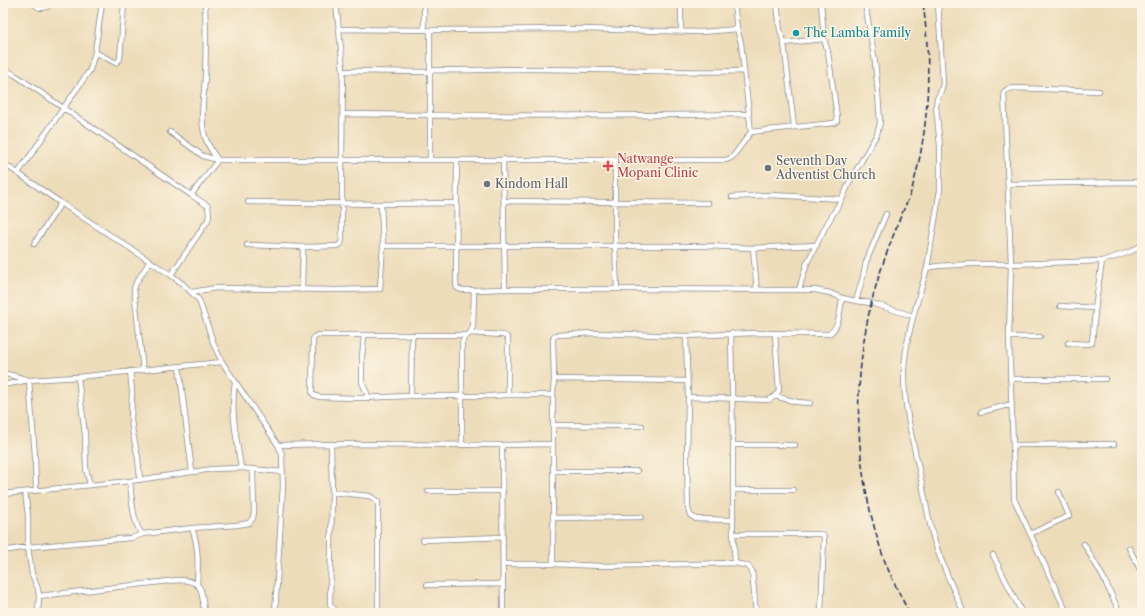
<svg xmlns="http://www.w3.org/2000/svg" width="1145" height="616" viewBox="0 0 1145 616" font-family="'Libre Caslon Text',serif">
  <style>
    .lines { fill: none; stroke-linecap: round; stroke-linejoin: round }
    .minor-casing { stroke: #84868c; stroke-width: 6 }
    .minor { stroke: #fff; stroke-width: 4.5 }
    .rail { stroke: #1b2f5e; stroke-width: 1.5; stroke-dasharray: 6 3; stroke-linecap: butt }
    .culture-dot { fill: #0f9aa8; stroke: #fcf5e5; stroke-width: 1.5 }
    .health-dot { fill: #e0444e; stroke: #fcf5e5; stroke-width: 1.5 }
    .worship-dot { fill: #6b7280; stroke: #fcf5e5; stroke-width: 1.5 }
    .labels { text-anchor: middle; stroke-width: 3; stroke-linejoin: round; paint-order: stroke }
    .culture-label { font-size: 12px; fill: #0d838f; stroke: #fcf5e5; text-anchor: start }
    .health-label { font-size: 12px; fill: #be3a42; stroke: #fcf5e5; text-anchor: start }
    .worship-label { font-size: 12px; fill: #5b616d; stroke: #fcf5e5; text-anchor: start }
  </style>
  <rect width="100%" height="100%" fill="#fcf5e5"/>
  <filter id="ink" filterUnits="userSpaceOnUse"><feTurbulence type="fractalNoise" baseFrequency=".025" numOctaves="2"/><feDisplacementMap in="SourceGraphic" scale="8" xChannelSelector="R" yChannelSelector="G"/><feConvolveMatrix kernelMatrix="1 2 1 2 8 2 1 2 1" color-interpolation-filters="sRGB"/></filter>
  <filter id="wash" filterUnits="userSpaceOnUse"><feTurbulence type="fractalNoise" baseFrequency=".012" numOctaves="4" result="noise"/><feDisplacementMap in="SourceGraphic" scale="16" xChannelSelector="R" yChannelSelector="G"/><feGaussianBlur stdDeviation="0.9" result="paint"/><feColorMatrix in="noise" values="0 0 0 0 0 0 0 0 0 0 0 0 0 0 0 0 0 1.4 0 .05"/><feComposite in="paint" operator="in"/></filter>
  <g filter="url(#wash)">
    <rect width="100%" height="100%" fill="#eddcb9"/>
  </g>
  <g filter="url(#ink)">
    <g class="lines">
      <g class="minor-casing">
        <path id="minor" d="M32,3L40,8L47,7L51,3
          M205,3C206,28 206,53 205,77C204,96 200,115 204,133C206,143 212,152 218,160
          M336,3L341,49L343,71L342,160H457L456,284L457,288L462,290H474L505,289H617L815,290L830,293L842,298L856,301L871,303L913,316
          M424,3V30
          M681,3V31
          M734,3L737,29L741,43L751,132
          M777,3L780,30L784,43L794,127
          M339,29L430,30L580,29L702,32L737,29
          M430,30V160
          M784,43L824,39
          M95,52L116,63L120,59L124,3
          M3,68L15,75L191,195L208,206L209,215L208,220L171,275
          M430,70C462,71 495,69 527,69C600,69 672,73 744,71
          M343,71L430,72
          M343,114C478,116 614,116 749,114
          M170,132L203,156L218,160H342V239L341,244L337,246L303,247L247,245
          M503,159L505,289
          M615,159V246L617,289
          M457,160H726L731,158L734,155L751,132L834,123L837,121V117L828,52L824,39L821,3
          M3,163L61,203L171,275L183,284L199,300L214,345L222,362L278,445L282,454L283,486L275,613
          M18,173L90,70L95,52L102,3
          M1008,184L1132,182L1142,183
          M191,195L218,160
          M732,197L771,195L842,199
          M504,201L708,203
          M248,202L381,204L457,203
          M34,244L61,203
          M383,246H707L753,248L817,245
          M753,248L757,290
          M927,268L940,190V146L936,106L937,99L941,91L943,83L938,3
          M302,290L303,247
          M799,290L803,276L807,263L827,224L842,199L850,181L877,134L880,123L878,93L875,62L865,3
          M192,292L216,288L336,290L380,289L383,246L381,204
          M856,301L863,277L866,262L886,214
          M1060,306L1095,308
          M470,333L503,335L506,336L508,339V395
          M731,333L733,445V534L735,563
          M467,335H318L314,337L313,340L312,392L314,395L319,397L359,398L411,396H490L508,395H553
          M364,336L362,357V382L369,398
          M686,336L688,397L687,459L688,508L690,515L696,519L732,520
          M1009,337H1040
          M1068,343L1088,344L1092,343L1096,302L1102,261
          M179,366L192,472
          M143,370L134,289L136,283L150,261
          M130,371L132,391L131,420L133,434L138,458L140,480
          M3,373L29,380L35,456L36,491
          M78,377L85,435L86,469L90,485
          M554,379L687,381
          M1010,379H1105
          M235,382C230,411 237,440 241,468
          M3,385L29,380L78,377L162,368L222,362
          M411,396L412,335
          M775,396L797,402L810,403
          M688,397L769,400C774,397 777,395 779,390L775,334
          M981,412L1012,404
          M553,425L642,426
          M331,444L332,492L330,604L337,613
          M462,444V343L464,338L470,333L473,327L474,290
          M278,445L331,444L502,445L503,613
          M502,445L553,444
          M733,445H795
          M1013,445L1114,444
          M553,471H637
          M130,481C131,493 133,528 143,534L192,528L237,525L249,523L253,518L254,512L253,470
          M733,490H793
          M428,491H503
          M25,492L28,515V547L32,574L38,589L39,596L38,613
          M332,492L369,496L373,498L378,502V613
          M3,494L130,481L213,469L241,468L283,472
          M553,518L641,517
          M192,528C199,547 198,565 197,585
          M733,534H820L823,535L824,537L821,613
          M1030,534L1069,516L1059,492
          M423,540L503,537
          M1084,544L1103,577L1120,613
          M1129,548L1142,573
          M3,551L28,547L131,538L143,534
          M993,555L1022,613
          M503,564H553L601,566L735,563L748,566L752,571L756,613
          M553,564V395L554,379L553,340L554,336L557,335L594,333L686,336L754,333L829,334C840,327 840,310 842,298
          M427,585L503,584
          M39,596L178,580C204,580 202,591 204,613
          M964,613C953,589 942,565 934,540C927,515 924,490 918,465C911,434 903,401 904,369C906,334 918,301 927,268L937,266L972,264H1011L1102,261L1130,252L1142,245
          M1067,613L1014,499L1013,445L1009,337L1011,264L1004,92L1008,89L1014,88L1099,91"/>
      </g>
      <use href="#minor" class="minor"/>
      <path class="rail" d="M909,613C901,596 890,576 884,559C855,474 851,391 871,304C878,276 888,249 898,223C903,210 910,198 913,185C930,126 931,63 923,3"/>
    </g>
  </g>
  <circle class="culture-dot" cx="796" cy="33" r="4"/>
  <path class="health-dot" d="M606 160h4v4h4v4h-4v4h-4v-4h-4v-4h4z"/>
  <g class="worship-dot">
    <circle cx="768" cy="168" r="4"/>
    <circle cx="487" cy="184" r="4"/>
  </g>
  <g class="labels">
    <g class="culture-label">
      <text x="804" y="37">The Lamba Family</text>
    </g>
    <g class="health-label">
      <text x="617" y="163">Natwange<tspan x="617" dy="14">Mopani Clinic</tspan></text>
    </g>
    <g class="worship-label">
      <text x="776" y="165">Seventh Day<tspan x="776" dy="14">Adventist Church</tspan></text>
      <text x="495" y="188">Kindom Hall</text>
    </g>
  </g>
  <rect width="1145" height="616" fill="none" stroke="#fcf5e5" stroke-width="16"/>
</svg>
